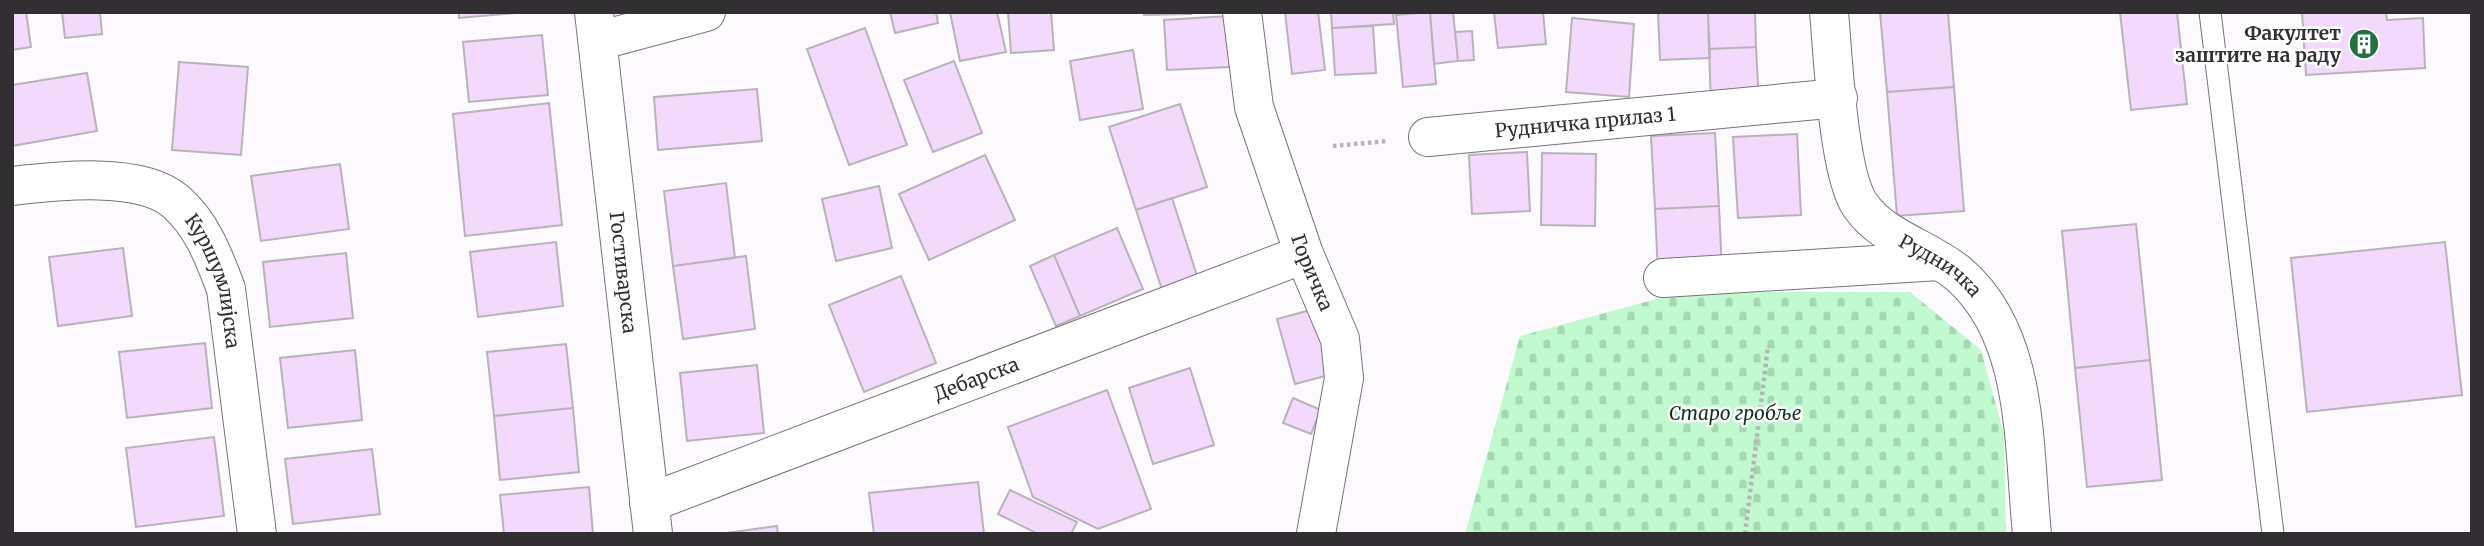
<svg xmlns="http://www.w3.org/2000/svg" width="2484" height="546" viewBox="0 0 2484 546" font-family="Merriweather,serif">
  <style>
    .cemetery { fill: url(#cemetery-stones) }
    .building { fill: #f3dafc; stroke: #b8b2bb; stroke-width: 2 }
    .lines { fill: none; stroke-linecap: round; stroke-linejoin: round }
    .service-casing { stroke: #78727a; stroke-width: 23 }
    .minor-casing { stroke: #78727a; stroke-width: 40 }
    .path { stroke: #b7b4b8; stroke-width: 4.5; stroke-dasharray: 3.5 3.5; stroke-linecap: butt }
    .service { stroke: #fff; stroke-width: 21 }
    .minor { stroke: #fff; stroke-width: 38 }
    .labels { text-anchor: middle; stroke-width: 5; stroke-linejoin: round; paint-order: stroke }
    .poi-label { font-size: 19px; font-weight: bold; fill: #312f32; stroke: #fff; text-anchor: end }
    .street-label { font-size: 19px; fill: #312f32; stroke: #fff }
    .park-label { font-size: 19px; font-style: italic; fill: #0e351c; stroke: #fff }
  </style>
  <defs>
    <pattern id="cemetery-stones" width="16" height="16" patternUnits="userSpaceOnUse" patternTransform="scale(1.75)"><rect width="16" height="16" fill="#c0face"/><path d="M2 7V4a2 2 0 0 1 4 0v3zM10 15v-3a2 2 0 0 1 4 0v3z" fill="#a5d7b1"/></pattern>
  </defs>
  <rect width="100%" height="100%" fill="#fdfafe"/>
  <path class="cemetery" d="M1682,292H1910L1981,350L2004,434L2006,534H1465L1520,336Z"/>
  <path class="building" d="M12,12H26L31,47L12,50Z
    M62,12H100L102,34L65,38Z
    M459,12H527L459,18Z
    M890,12H936L938,23L895,33Z
    M950,12H997L1006,52L960,61Z
    M1008,12H1051L1054,50L1011,53Z
    M1144,12H1191V14L1144,15Z
    M1285,12H1318L1325,70L1292,74Z
    M1331,12H1393L1394,24L1332,28Z
    M1430,12L1436,84L1403,87L1396,15Z
    M1430,12H1453L1458,61L1434,64Z
    M1494,12H1543L1546,44L1498,48Z
    M1658,12H1708L1710,58L1660,60Z
    M1708,12H1755L1756,47L1709,49Z
    M1880,12H1948L1954,87L1887,92Z
    M2120,12H2177L2187,104L2131,110Z
    M2302,12H2386L2387,20L2423,18L2425,68L2306,75Z
    M1227,16L1230,67L1167,70L1164,20Z
    M1572,18L1634,24L1629,97L1566,92Z
    M1373,26L1376,73L1335,75L1332,28Z
    M865,28L907,145L849,165L807,49Z
    M1472,31L1474,60L1458,61L1455,32Z
    M542,35L548,95L469,102L463,42Z
    M1756,47L1759,103L1711,105L1709,49Z
    M1133,50L1143,109L1080,120L1070,61Z
    M954,61L982,133L933,152L904,80Z
    M179,62L248,67L241,155L172,150Z
    M87,73L97,131L12,146V85Z
    M1954,87L1964,211L1897,216L1887,92Z
    M757,89L762,141L658,150L654,97Z
    M549,103L562,225L465,236L453,114Z
    M1180,104L1207,187L1136,210L1109,127Z
    M1715,133L1719,206L1655,209L1651,136Z
    M1797,134L1801,215L1738,218L1733,137Z
    M1527,152L1530,211L1472,214L1469,155Z
    M1542,153L1596,154L1595,226L1541,225Z
    M985,155L1015,220L929,260L899,194Z
    M340,164L349,229L261,241L251,176Z
    M726,183L735,258L673,266L664,191Z
    M879,186L892,248L836,261L822,199Z
    M1172,198L1201,288L1165,299L1136,210Z
    M1719,206L1722,271L1658,274L1655,209Z
    M2136,224L2150,360L2075,368L2062,231Z
    M1117,228L1143,289L1080,316L1054,255Z
    M556,242L563,306L478,317L470,252Z
    M2445,242L2462,395L2307,412L2291,258Z
    M123,248L132,316L58,326L49,257Z
    M346,253L353,318L270,327L263,262Z
    M1054,255L1080,316L1056,326L1030,266Z
    M746,256L755,329L683,339L673,266Z
    M901,276L936,363L864,392L829,305Z
    M1322,307L1340,372L1295,384L1277,319Z
    M205,343L212,408L127,418L119,352Z
    M566,344L573,408L494,416L487,352Z
    M355,350L362,420L288,428L280,358Z
    M2150,360L2162,480L2087,487L2075,368Z
    M757,365L764,433L687,441L680,373Z
    M1190,368L1214,445L1153,464L1129,388Z
    M1107,390L1151,509L1098,529L1033,497L1008,427Z
    M1293,398L1321,410L1311,434L1283,423Z
    M573,408L579,472L500,480L494,416Z
    M214,437L224,516L136,527L126,448Z
    M372,449L380,514L293,524L285,459Z
    M978,482L984,534H874L869,493Z
    M589,487L593,534H504L500,495Z
    M1010,490L1077,522L1071,534H1038L998,514Z
    M777,526L778,534H719Z"/>
  <g class="lines">
    <g class="service-casing">
      <path id="service" d="M2210,12L2273,534"/>
    </g>
    <g class="minor-casing">
      <g id="minor">
        <path id="s1" d="M594,12L653,534"/>
        <path id="s2" d="M1242,12L1254,107L1304,254L1340,339L1344,378L1316,534"/>
        <path id="s3" d="M1829,12C1833,55 1838,173 1860,205C1883,239 1930,249 1960,275C2030,337 2023,447 2032,534"/>
        <path d="M598,41L706,12"/>
        <path id="s4" d="M1428,137L1838,98"/>
        <path id="s5" d="M12,186C56,181 140,171 175,201C202,224 214,257 226,289L257,534"/>
        <path d="M1663,278L1939,261"/>
        <path id="s6" d="M649,503L1304,254"/>
      </g>
    </g>
    <path class="path" d="M1333,146L1388,141
      M1745,534L1768,346"/>
    <use href="#service" class="service"/>
    <use href="#minor" class="minor"/>
  </g>
  <defs>
    <g id="building-disc" transform="scale(1.575)"><circle r="9.5" fill="#237140" stroke="#fff"/><path d="M-4-6H4V6H1V3H-1V6H-4ZM-2.5-4.3h1.7v1.8h-1.7ZM.8-4.3h1.7v1.8H.8ZM-2.5-1h1.7V.8h-1.7ZM.8-1h1.7V.8H.8Z" fill="#fff"/></g>
  </defs>
  <g fill-rule="evenodd">
    <use href="#building-disc" x="2364" y="44"/>
  </g>
  <g class="labels">
    <g class="poi-label">
      <text x="2341" y="40">Факултет<tspan x="2341" dy="22">заштите на раду</tspan></text>
    </g>
    <g class="street-label">
      <text dy="7" stroke="none"><textPath href="#s4" startOffset="158">Рудничка прилаз 1</textPath></text>
      <text dy="7" stroke="none"><textPath href="#s3" startOffset="298">Рудничка</textPath></text>
      <text dy="7" stroke="none"><textPath href="#s2" startOffset="271">Горичка</textPath></text>
      <text dy="7" stroke="none"><textPath href="#s1" startOffset="262">Гостиварска</textPath></text>
      <text dy="7" stroke="none"><textPath href="#s5" startOffset="259">Куршумлијска</textPath></text>
      <text dy="7" stroke="none"><textPath href="#s6" startOffset="350">Дебарска</textPath></text>
    </g>
    <g class="park-label">
      <text x="1735" y="420">Старо гробље</text>
    </g>
  </g>
  <rect width="2484" height="546" fill="none" stroke="#312f32" stroke-width="28"/>
</svg>
